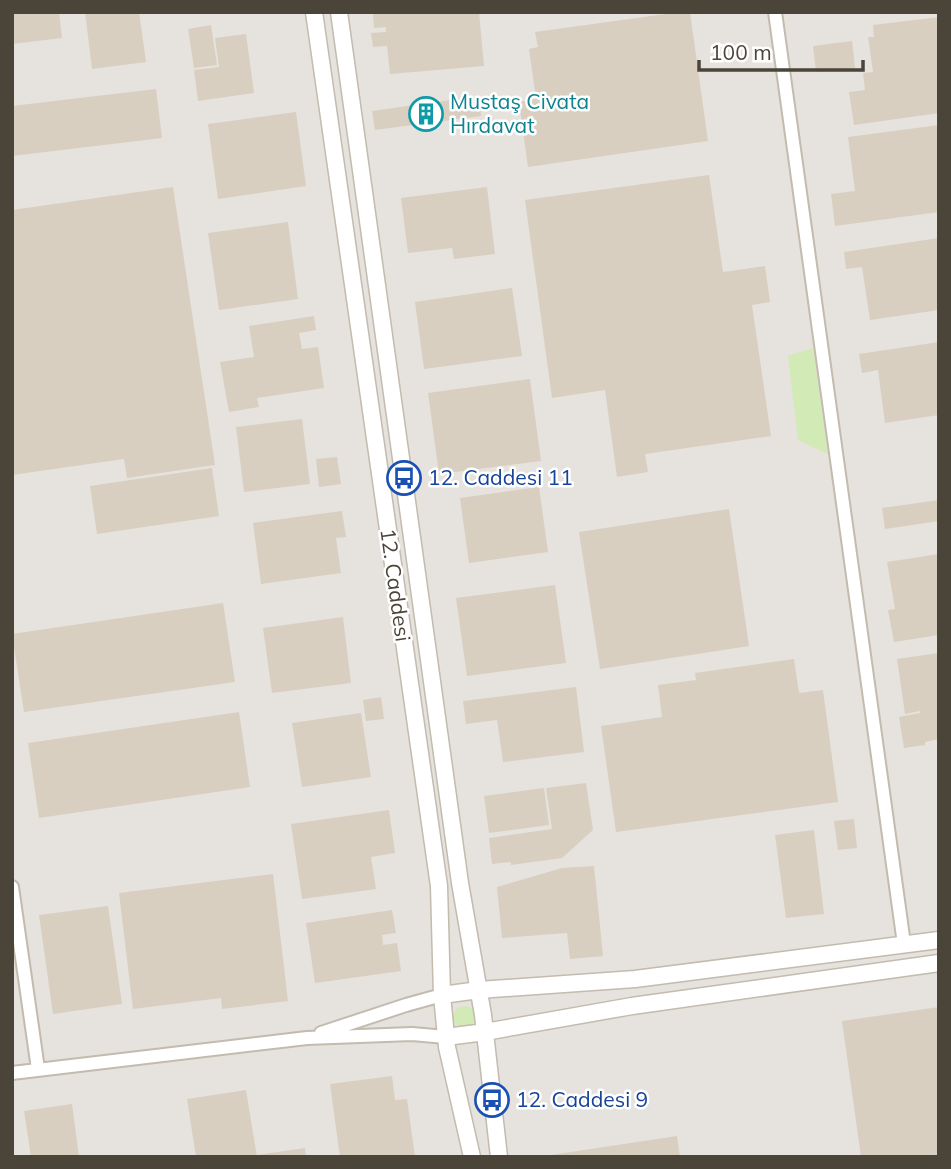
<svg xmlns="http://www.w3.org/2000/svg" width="951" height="1169" viewBox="0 0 951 1169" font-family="Mulish,sans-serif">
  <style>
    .industrial { fill: #e6e2dd }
    .green { fill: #d2eab5 }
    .building { fill: #d8cfc1 }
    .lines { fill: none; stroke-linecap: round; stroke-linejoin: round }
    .minor-casing { stroke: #c2bbae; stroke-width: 16 }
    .tertiary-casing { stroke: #c2bbae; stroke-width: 19 }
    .minor { stroke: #fff; stroke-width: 12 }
    .tertiary { stroke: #fff; stroke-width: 16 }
    .labels { text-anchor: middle; stroke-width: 5; stroke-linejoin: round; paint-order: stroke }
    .culture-label { font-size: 21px; fill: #0d838f; stroke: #fff; text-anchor: start }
    .transit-label { font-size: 21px; fill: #164399; stroke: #fff; text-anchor: start }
    .street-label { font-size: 21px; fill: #4b4439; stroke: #fff }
  </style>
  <rect width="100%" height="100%" fill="#f6f3ec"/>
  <path class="industrial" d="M12,12H939V1157H12Z"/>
  <path class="green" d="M813,348L828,454L798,440L788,356Z
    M453 1017a11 11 0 1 1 22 0a11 11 0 1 1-22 0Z"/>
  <path class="building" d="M12,12H59L62,38L12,44Z
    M85,12H139L146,62L92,69Z
    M396,12H479L484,66L390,74L387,46L373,47L371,33L386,32V27L374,28L373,14Z
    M680,12H690L708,141L528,167L519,102L536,99L529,49L538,47L535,32Z
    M939,17V113L854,125L849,92L865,90L863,73L873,72L868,37H874L873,25Z
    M211,25L217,65L194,68L188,29Z
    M246,34L254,93L198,101L194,70L219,67L215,38Z
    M852,41L855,68L816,72L813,46Z
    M156,89L162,138L12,156V106Z
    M479,96L481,116L375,130L372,111Z
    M296,112L306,186L218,199L208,124Z
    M939,125V212L835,226L831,194L855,191L848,137Z
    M709,175L723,272L765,266L770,302L752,305L771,436L645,454L648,472L617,477L605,390L552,398L525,200Z
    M173,187L215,465L127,478L124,459L12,475V210Z
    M487,187L495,254L454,259L452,248L408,253L401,198Z
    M288,222L298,299L219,310L208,233Z
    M939,238V310L870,320L862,267L846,269L844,252Z
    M512,288L522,356L424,369L415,302Z
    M314,316L316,330L299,333L302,349L318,347L324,388L257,398L259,407L229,412L220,362L254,357L249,326Z
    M939,342V415L885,423L878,370L862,373L859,354Z
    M530,379L541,461L439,474L428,393Z
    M302,419L310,484L244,492L236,427Z
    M337,457L341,484L319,487L316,459Z
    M212,468L219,516L97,534L90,486Z
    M539,487L548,552L469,563L460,498Z
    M939,500V521L885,529L882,508Z
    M729,509L749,646L600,669L579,532Z
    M342,511L346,537L336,538L341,573L261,584L253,523Z
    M939,554V635L894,642L888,610L895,609L887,562Z
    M555,585L566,663L467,676L456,598Z
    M223,603L235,682L24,712L12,634Z
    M343,617L351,683L272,693L263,628Z
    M939,653V739L925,742V745L904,748L899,717L920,713V711L905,714L897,659Z
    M794,659L799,693L823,690L838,802L616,832L601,726L662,717L658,685L696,680L695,673Z
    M576,687L584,752L503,762L497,720L466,724L463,701Z
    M381,697L384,719L366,721L363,700Z
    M239,712L250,787L39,818L28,743Z
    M361,713L371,777L302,787L292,723Z
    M586,783L593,830L562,858L511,865V862L492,864L489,838L552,829L546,788Z
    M544,788L549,825L489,833L484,796Z
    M389,810L395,853L371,857L376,889L302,899L291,824Z
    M854,819L857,848L838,850L834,821Z
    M814,830L824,914L786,918L775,835Z
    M594,866L603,956L570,959L567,933L502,938L497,887L562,868Z
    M273,874L288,1001L222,1009L221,998L133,1009L119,893Z
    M108,906L122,1004L53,1014L39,915Z
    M392,910L396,933L382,935L383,945L397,943L401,971L315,983L306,923Z
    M939,1007V1157H861L842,1021Z
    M392,1076L395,1100L407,1099L415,1157H340L330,1084Z
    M246,1090L257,1157H196L187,1099Z
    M72,1104L79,1157H31L24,1111Z
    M677,1136L680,1157H551V1155Z
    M305,1148L306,1157H257V1155Z"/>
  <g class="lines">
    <g class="minor-casing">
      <path id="minor" d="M775,12L904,944
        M12,887L38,1069
        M321,1033L406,1005L442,995
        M12,1073L307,1038L412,1034L446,1037"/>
    </g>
    <g class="tertiary-casing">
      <path id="tertiary" d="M314,12L439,886L442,995L447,1047L472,1157
        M339,12L460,883L483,1015L499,1157
        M442,995L479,990L635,979L939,940
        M446,1037L485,1032L632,1006L939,963"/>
    </g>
    <use href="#minor" class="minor"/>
    <use href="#tertiary" class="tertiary"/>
  </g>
  <defs>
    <g id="building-ring" transform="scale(1.75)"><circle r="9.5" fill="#fff" stroke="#0f9aa8" stroke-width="1.5"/><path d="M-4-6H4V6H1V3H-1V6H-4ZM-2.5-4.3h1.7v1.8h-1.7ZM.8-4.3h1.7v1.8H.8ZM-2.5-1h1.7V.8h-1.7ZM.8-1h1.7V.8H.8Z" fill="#0f9aa8"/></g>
    <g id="bus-ring" transform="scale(1.75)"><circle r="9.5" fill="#fff" stroke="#1a4fb4" stroke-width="1.5"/><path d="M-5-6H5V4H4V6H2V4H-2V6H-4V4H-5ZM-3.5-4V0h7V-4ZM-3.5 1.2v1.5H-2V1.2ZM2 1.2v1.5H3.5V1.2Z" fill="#1a4fb4"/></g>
  </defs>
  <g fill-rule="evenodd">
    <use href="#building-ring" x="426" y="114"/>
    <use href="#bus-ring" x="404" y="478"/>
    <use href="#bus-ring" x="492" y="1100"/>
  </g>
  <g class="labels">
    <g class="culture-label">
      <text x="450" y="109">Mustaş Civata<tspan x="450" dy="24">Hırdavat</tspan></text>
    </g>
    <g class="transit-label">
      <text x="428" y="485">12. Caddesi 11</text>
      <text x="516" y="1107">12. Caddesi 9</text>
    </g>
    <g class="street-label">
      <text transform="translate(395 585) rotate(82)" y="7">12. Caddesi</text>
    </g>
  </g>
  <rect width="951" height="1169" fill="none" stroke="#4b4439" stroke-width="28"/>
  <path d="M699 60v10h164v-10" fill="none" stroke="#4b4439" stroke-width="3.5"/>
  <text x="710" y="60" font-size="21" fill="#4b4439" stroke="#ffffff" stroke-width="5" paint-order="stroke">100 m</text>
</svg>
